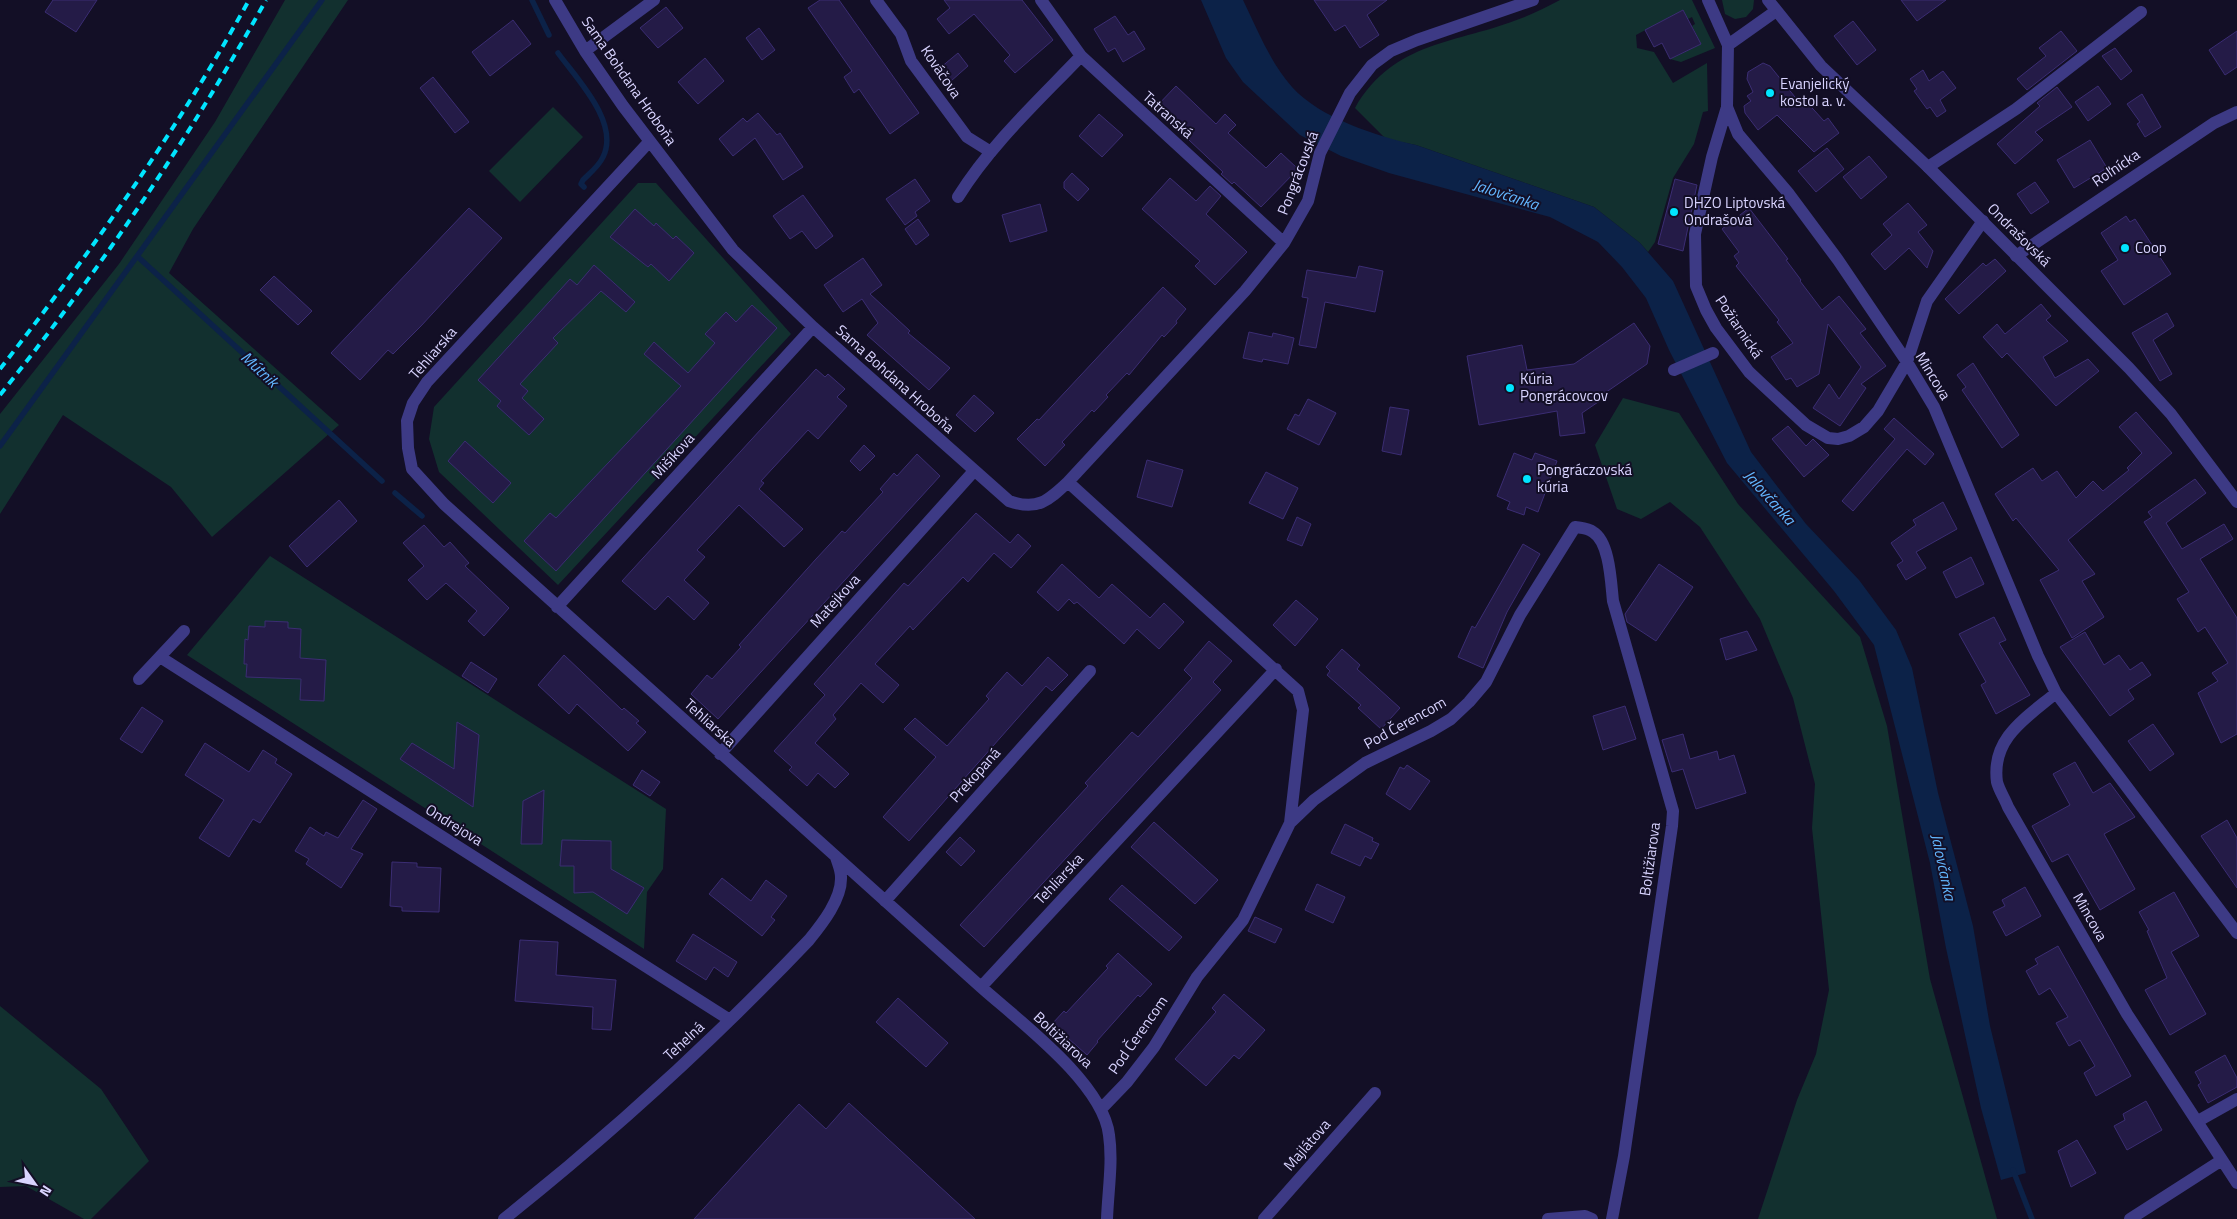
<svg xmlns="http://www.w3.org/2000/svg" width="2237" height="1219" viewBox="0 0 2237 1219" font-family="'Titillium Web',sans-serif">
  <style>
    .green { fill: #12302f }
    .water { fill: #0c2248 }
    .lines { fill: none; stroke-linecap: round; stroke-linejoin: round }
    .stream { stroke: #0c2248; stroke-width: 5.5 }
    .building { fill: #241b47; stroke: #3b2d73 }
    .pedestrian { stroke: #3d3a85; stroke-width: 12 }
    .minor { stroke: #3d3a85; stroke-width: 12 }
    .tertiary { stroke: #3d3a85; stroke-width: 12 }
    .rail { stroke: #00e5ff; stroke-width: 4; stroke-dasharray: 8 6; stroke-linecap: butt }
    .poi-dot { fill: #00e5ff; stroke: #130f26; stroke-width: 2 }
    .labels { text-anchor: middle; stroke-width: 4; stroke-linejoin: round; paint-order: stroke }
    .street-label { font-size: 15px; fill: #d9d4ff; stroke: #130f26 }
    .poi-label { font-size: 15px; fill: #d9d4ff; stroke: #130f26; text-anchor: start }
    .water-label { font-size: 16px; font-style: italic; fill: #62b6ff; stroke: #130f26 }
  </style>
  <rect width="100%" height="100%" fill="#130f26"/>
  <path class="green" d="M285,0H348L193,229L169,273L339,425L212,537L171,487L63,415L0,514V414L119,264L215,122Z
    M1560,0H1692L1715,48L1681,62L1670,59L1701,44L1692,26L1695,24L1692,17L1688,19L1683,10L1636,35L1637,48L1654,52L1673,83L1707,63L1708,111L1703,112L1694,144L1673,178L1655,242L1648,252L1640,243L1594,207L1416,145L1386,139L1355,108C1394,40 1457,44 1522,18C1535,13 1548,6 1560,0Z
    M1722,0H1754L1753,9L1746,17L1735,19L1725,14Z
    M553,107L583,137L520,202L489,171Z
    M638,183H656L791,334L558,585L439,472L429,439L434,407Z
    M1623,398L1679,413L1738,504L1860,637L1887,726L1930,979L1997,1219H1758L1797,1100L1816,1054L1829,990L1812,828L1815,784L1793,698L1760,619L1700,527L1670,502L1641,519L1617,509L1595,445Z
    M270,556L666,809L663,869L647,892L644,949L187,655Z
    M0,1006L101,1089L149,1161L91,1219H84L26,1186L0,1187Z"/>
  <path class="water" d="M1201,0H1243C1257,29 1270,62 1292,87C1320,118 1376,136 1416,145L1594,207L1640,243L1673,281L1751,452L1806,524L1859,580L1896,630L1912,668L1938,793L1973,926L1990,1026L2026,1173L2001,1180L1981,1108L1946,948L1930,863L1874,645L1834,591L1727,463L1669,350L1646,298L1622,267L1598,242L1550,217L1389,173L1341,156L1300,135L1243,82L1226,58Z"/>
  <g class="lines">
    <path class="stream" d="M532,0L549,35
      M558,53C577,79 620,123 603,157C599,166 590,173 583,180L581,184L584,187
      M137,256L382,481
      M0,446L322,0
      M395,493L422,516
      M2013,1170L2032,1219"/>
  </g>
  <path class="building" d="M53,0H97L76,32L45,12Z
    M820,0H839L919,113L890,134L859,89L854,93L844,77L852,71L808,8Z
    M944,0H1022L1053,40L1015,73L1004,61L1010,55L974,14L949,34L937,19L950,8Z
    M1314,0H1387L1367,15L1379,35L1360,48L1345,25L1335,31Z
    M1901,0H1946L1917,21Z
    M666,7L683,28L658,48L640,28Z
    M1683,10L1701,44L1670,59L1662,43L1654,47L1645,30Z
    M1115,16L1128,35L1134,31L1145,49L1123,62L1115,48L1108,52L1094,29Z
    M513,20L531,44L490,76L472,52Z
    M1853,21L1876,50L1857,65L1834,36Z
    M759,28L775,50L762,60L746,38Z
    M2061,31L2077,51L2027,90L2017,79L2046,56L2039,48Z
    M2237,31V67L2225,75L2209,50Z
    M2115,48L2132,71L2121,80L2102,56Z
    M958,53L968,66L951,81L940,68Z
    M705,58L724,81L698,104L678,82Z
    M1763,63L1770,66L1799,102L1803,98L1824,121L1828,118L1839,133L1814,152L1777,115L1758,130L1745,113L1744,106L1751,101L1747,96L1753,92L1747,79L1748,72Z
    M1923,70L1929,81L1943,71L1956,88L1940,100L1946,111L1937,117L1930,107L1927,109L1914,91L1917,89L1910,79Z
    M433,77L469,122L455,133L420,88Z
    M1176,86L1216,124L1225,114L1236,125L1228,133L1266,168L1281,153L1298,169L1261,207L1234,182L1232,184L1221,174L1223,172L1155,108Z
    M2098,86L2111,104L2088,121L2075,102Z
    M2057,87L2072,107L2035,132L2043,140L2015,164L1997,144L2040,106L2037,103Z
    M2142,94L2161,127L2145,137L2137,124L2140,122L2127,104Z
    M758,113L777,135L780,133L803,167L783,180L755,138L733,156L719,139L743,118L747,122Z
    M1099,114L1123,135L1102,157L1079,136Z
    M2090,140L2107,168L2074,188L2057,160Z
    M1827,148L1844,169L1816,192L1798,171Z
    M1869,156L1887,177L1861,199L1843,177Z
    M1072,173L1089,189L1078,201L1064,188V182Z
    M1170,178L1196,201L1210,186L1221,196L1206,214L1247,252L1215,285L1195,266L1200,261L1142,209Z
    M915,179L930,201L915,212L917,216L905,225L886,199Z
    M1675,179L1697,185L1683,251L1658,244Z
    M2035,182L2049,202L2031,214L2017,194Z
    M803,195L833,236L816,249L802,231L790,239L773,216Z
    M1908,203L1927,225L1918,232L1933,251L1927,268L1909,248L1885,270L1871,254L1892,235L1883,224Z
    M1040,204L1047,231L1010,242L1002,215Z
    M469,208L502,238L421,326L393,354L388,350L360,380L331,353Z
    M1749,208L1788,259L1786,260L1801,280L1800,281L1822,310L1839,296L1866,329L1860,333L1886,366L1861,384L1866,388L1840,426L1813,408L1829,384L1839,399L1861,367L1828,324L1819,374L1797,387L1791,378L1786,380L1771,357L1793,343L1777,322L1779,320L1736,266L1739,263L1734,256L1739,252L1722,229Z
    M635,209L654,226L656,223L673,239L676,236L694,253L669,281L651,264L648,267L610,237Z
    M2126,216L2130,222L2135,219L2171,274L2124,305L2101,271L2118,260L2101,233Z
    M918,219L929,235L916,245L905,229Z
    M863,258L882,285L870,294L910,331L908,333L950,368L929,390L867,335L878,323L862,299L843,312L824,285Z
    M1995,259L2006,271L1959,314L1945,299L1983,263L1986,266Z
    M594,265L635,302L626,312L601,291L553,338L558,343L520,384L528,391L522,398L544,419L529,435L497,406L501,401L478,380L570,279L577,285Z
    M1359,266L1383,271L1375,312L1325,302L1316,348L1299,345L1308,298L1302,297L1307,270L1356,278Z
    M274,276L312,311L298,325L260,290Z
    M1163,287L1186,309L1176,321L1177,323L1164,337L1162,335L1129,375L1127,373L1106,395L1108,397L1094,412L1092,410L1062,442L1065,445L1045,466L1017,439L1037,419L1039,420Z
    M2041,304L2051,316L2046,320L2068,341L2043,357L2055,378L2088,359L2099,371L2056,406L2007,353L2002,358L1983,337L1997,324L2005,334Z
    M752,305L777,328L556,571L524,541L550,513L556,518L681,386L644,354L654,342L688,373L715,343L705,334L726,312L736,322Z
    M2167,313L2174,326L2153,340L2172,374L2160,381L2132,333Z
    M1634,323L1650,346L1647,364L1602,395L1604,398L1582,413L1585,433L1560,436L1557,411L1479,425L1467,356L1522,345L1527,370L1574,364Z
    M1249,332L1272,337L1273,333L1294,338L1288,364L1263,359L1262,362L1243,358Z
    M1973,363L2019,435L2002,448L1962,390L1966,387L1957,375Z
    M816,369L825,377L828,374L845,389L837,397L847,406L818,439L808,430L761,481L764,483L759,489L803,529L784,547L739,505L697,550L705,557L684,580L709,603L694,620L668,596L655,610L622,581Z
    M974,395L994,413L975,432L956,415Z
    M1308,399L1336,413L1319,445L1287,429L1295,414L1299,416Z
    M1390,407L1409,410L1401,455L1382,451Z
    M2136,412L2172,453L2068,540L2095,574L2082,581L2104,617L2072,638L2040,580L2059,570L2016,518L2013,521L1995,494L2033,468L2042,481L2057,471L2076,498L2093,481L2103,491L2129,470L2127,468L2142,453L2119,427Z
    M1894,418L1934,454L1925,465L1907,449L1853,511L1842,501L1895,439L1884,429Z
    M1788,426L1806,446L1813,439L1829,455L1804,477L1772,439Z
    M465,441L511,483L493,503L448,461Z
    M864,445L875,456L860,471L850,461Z
    M1514,453L1532,460L1535,453L1557,461L1538,512L1526,507L1524,515L1507,509L1510,502L1497,496Z
    M917,454L940,476L718,719L691,694L707,675L712,679L741,647L739,645L816,559L842,531L845,533L883,492L880,489L894,473L897,476Z
    M1147,460L1183,470L1172,507L1137,497Z
    M1266,472L1298,488L1283,519L1249,503Z
    M2195,479L2206,493L2166,523L2182,549L2224,524L2233,539L2200,559L2237,618V734L2221,743L2198,693L2218,681L2212,673L2228,663L2205,627L2198,632L2177,599L2189,592L2144,522L2152,517L2148,512Z
    M339,500L357,521L307,567L289,546Z
    M1943,502L1957,529L1916,552L1926,568L1906,580L1897,565L1903,561L1891,543L1916,525L1913,520Z
    M976,513L1010,543L1018,534L1031,546L1011,568L994,553L968,582L963,577L913,630L910,626L875,664L899,685L883,703L861,683L833,715L836,719L815,743L849,774L835,788L818,773L807,786L789,770L792,767L774,751L825,695L814,684L904,583L908,586Z
    M1297,517L1311,524L1302,546L1287,540Z
    M424,525L444,547L450,542L469,563L465,566L509,608L484,636L468,621L477,611L446,583L427,600L408,580L424,566L403,543Z
    M1523,544L1540,554L1507,612L1483,668L1458,657L1472,626L1475,628Z
    M1971,557L1984,584L1956,598L1943,572Z
    M1062,564L1099,598L1112,584L1150,618L1164,603L1184,622L1159,649L1137,629L1124,644L1077,602L1074,604L1069,599L1058,611L1037,592Z
    M1659,564L1693,587L1656,641L1627,622L1625,614Z
    M1296,600L1318,619L1295,646L1273,625Z
    M1994,617L2006,640L1999,643L2030,695L1996,714L1981,685L1986,682L1959,634Z
    M265,621L288,622V628L301,629L300,658L326,660L324,701L300,700L301,679L246,677L247,664H244L245,639L248,640L249,626L265,627Z
    M1747,631L1757,650L1726,660L1720,639Z
    M2085,632L2104,665L2119,655L2130,670L2142,662L2151,675L2128,690L2134,699L2110,716L2060,647Z
    M1209,641L1232,661L1213,682L1221,690L984,947L960,925L1088,786L1085,783L1132,732L1138,737L1192,678L1184,670Z
    M1342,649L1360,665L1357,669L1400,708L1381,729L1358,708L1361,705L1327,675L1330,671L1326,667Z
    M564,655L622,710L624,708L639,721L636,723L646,732L628,751L577,704L569,714L538,685Z
    M1048,657L1068,675L1052,691L1046,686L909,841L883,817L936,757L904,729L915,718L947,746L989,699L986,696L1007,672L1022,686Z
    M471,662L497,679L488,693L462,676Z
    M1625,706L1636,739L1603,750L1593,716Z
    M142,707L163,721L142,753L120,739Z
    M457,722L479,735L473,807L400,759L412,743L454,769Z
    M2153,724L2174,754L2150,771L2128,741Z
    M1683,734L1690,759L1717,751L1719,760L1734,755L1746,793L1696,809L1683,769L1672,772L1662,740Z
    M205,743L249,772L263,750L277,759L275,763L292,774L260,823L253,819L229,857L199,838L224,800L185,775Z
    M2075,762L2093,793L2110,783L2135,817L2104,834L2135,889L2100,910L2068,854L2052,862L2032,826L2070,805L2053,774Z
    M1407,765L1430,781L1410,810L1386,794L1400,767L1404,769Z
    M642,770L660,782L650,796L633,785Z
    M544,790L542,844H521L523,801Z
    M363,800L377,809L351,849L363,854L341,888L306,864L309,859L295,851L310,827L324,836L326,832L338,838Z
    M2227,820L2237,838V888L2201,836Z
    M1154,822L1218,880L1195,904L1131,847Z
    M1345,824L1373,838L1372,841L1379,844L1371,859L1365,856L1360,866L1331,853Z
    M960,837L975,851L961,866L946,852Z
    M562,840L611,841V869L644,888L627,914L593,892L574,893V866H560Z
    M392,862L417,863V867L441,868L439,912L402,911V907L390,906Z
    M722,878L751,901L766,880L787,896L771,917L775,920L762,936L709,894Z
    M1317,884L1345,897L1333,923L1305,910Z
    M1122,885L1182,937L1169,951L1109,899Z
    M2025,887L2041,916L2006,936L1993,912L2005,906L2002,900Z
    M2174,892L2199,936L2171,952L2206,1014L2170,1035L2145,990L2167,978L2147,931L2149,930L2139,912Z
    M1255,917L1282,929L1275,943L1248,931Z
    M693,934L737,962L728,977L714,967L706,980L676,961Z
    M520,940L558,942L556,975L616,980L611,1030L592,1029L593,1007L515,1001Z
    M2058,946L2131,1076L2096,1096L2084,1073L2095,1066L2080,1040L2069,1046L2056,1023L2068,1017L2050,988L2039,995L2026,971L2038,964L2035,959Z
    M1118,953L1152,984L1140,997L1138,995L1097,1041L1098,1042L1087,1055L1052,1024L1064,1011L1066,1013L1108,968L1106,966Z
    M1224,994L1265,1030L1239,1059L1234,1055L1206,1086L1175,1059L1216,1012L1212,1008Z
    M898,998L948,1043L926,1067L876,1022Z
    M2225,1055L2237,1078V1087L2208,1103L2198,1085L2201,1083L2195,1072Z
    M2146,1101L2162,1130L2127,1150L2114,1126L2125,1120L2123,1114Z
    M849,1103L975,1219H694L799,1104L826,1129Z
    M2077,1140L2096,1173L2071,1187L2058,1151Z"/>
  <g class="lines">
    <path class="pedestrian" d="M1674,370L1713,353
      M2198,1121L2237,1099"/>
    <path class="minor" d="M555,0L585,51L623,106L733,250L813,327L1009,501C1037,511 1048,501 1068,482L1298,691L1303,710L1290,823L1243,920L1197,977L1154,1047L1127,1082L1101,1109
      M876,0L901,34L911,61L967,137L991,152
      M1041,0L1081,56L1284,243
      M1708,0L1728,45L1727,107L1712,157L1695,234L1696,286L1706,310L1716,328L1749,372L1806,425L1828,438L1838,439L1849,436L1864,427L1878,411L1907,362L1927,301L1983,221
      M1728,45L1776,11
      M585,51L654,0
      M1727,107L1738,134L1789,194L1838,260L1907,362L1934,407L2038,656L2056,693L2237,933
      M649,142L427,382L413,403L407,421L408,448L412,469L444,504L981,987L1276,669
      M1928,167L2016,109L2141,12
      M958,197C991,144 1038,101 1081,56
      M2016,256L2214,123L2237,112
      M1068,482L1245,291L1284,243L1308,201L1320,153L1350,93L1372,65L1391,51L1417,40L1533,0
      M557,607L813,327
      M160,657L730,1020
      M139,679L184,631
      M2056,693C2026,718 1991,738 1997,782C1999,790 2005,799 2008,807L2127,1014L2237,1183
      M720,754L974,471
      M1290,823L1314,800L1365,763L1431,731L1451,719L1469,702L1486,682L1520,615L1575,527C1581,528 1588,528 1593,532C1610,542 1611,584 1613,601L1673,811L1672,826L1624,1156L1612,1219
      M885,901L1090,671
      M981,987C1019,1021 1103,1083 1109,1135C1113,1162 1108,1191 1107,1219
      M504,1219C612,1133 714,1040 809,940C822,924 842,899 841,877C841,870 838,864 836,857
      M1264,1219L1375,1093
      M1548,1219L1585,1216L1592,1219
      M2130,1219L2222,1160"/>
    <path class="tertiary" d="M1768,0L1821,66L1928,167L2129,368L2171,414L2237,502"/>
    <path class="rail" d="M0,369C91,252 177,131 249,0
      M0,395C99,271 189,139 266,0"/>
  </g>
  <g class="poi-dot">
    <circle cx="1770" cy="93" r="5"/>
    <circle cx="1674" cy="212" r="5"/>
    <circle cx="2125" cy="248" r="5"/>
    <circle cx="1510" cy="388" r="5"/>
    <circle cx="1527" cy="479" r="5"/>
  </g>
  <g class="labels">
    <g class="street-label">
      <text transform="translate(941 72) rotate(56)" y="5">Kováčova</text>
      <text transform="translate(629 81) rotate(55)" y="5">Sama Bohdana Hroboňa</text>
      <text transform="translate(1168 115) rotate(42)" y="5">Tatranská</text>
      <text transform="translate(2116 168) rotate(-34)" y="5">Roľnícka</text>
      <text transform="translate(1298 173) rotate(-69)" y="5">Pongrácovská</text>
      <text transform="translate(2019 235) rotate(45)" y="5">Ondrašovská</text>
      <text transform="translate(1739 327) rotate(56)" y="5">Požiarnická</text>
      <text transform="translate(433 353) rotate(-49)" y="5">Tehliarska</text>
      <text transform="translate(1933 376) rotate(59)" y="5">Mincova</text>
      <text transform="translate(895 379) rotate(42)" y="5">Sama Bohdana Hroboňa</text>
      <text transform="translate(673 456) rotate(-48)" y="5">Mišíkova</text>
      <text transform="translate(835 601) rotate(-48)" y="5">Matejkova</text>
      <text transform="translate(710 723) rotate(42)" y="5">Tehliarska</text>
      <text transform="translate(1405 723) rotate(-29)" y="5">Pod Čerencom</text>
      <text transform="translate(975 775) rotate(-48)" y="5">Prekopaná</text>
      <text transform="translate(454 825) rotate(32)" y="5">Ondrejova</text>
      <text transform="translate(1650 859) rotate(-82)" y="5">Boltižiarova</text>
      <text transform="translate(1059 879) rotate(-47)" y="5">Tehliarska</text>
      <text transform="translate(2090 917) rotate(60)" y="5">Mincova</text>
      <text transform="translate(1138 1035) rotate(-55)" y="5">Pod Čerencom</text>
      <text transform="translate(1063 1040) rotate(43)" y="5">Boltižiarova</text>
      <text transform="translate(684 1041) rotate(-43)" y="5">Tehelná</text>
      <text transform="translate(1307 1145) rotate(-49)" y="5">Majlátova</text>
    </g>
    <g class="poi-label">
      <text x="1780" y="89">Evanjelický<tspan x="1780" dy="17">kostol a. v.</tspan></text>
      <text x="1684" y="208">DHZO Liptovská<tspan x="1684" dy="17">Ondrašová</tspan></text>
      <text x="2135" y="253">Coop</text>
      <text x="1520" y="384">Kúria<tspan x="1520" dy="17">Pongrácovcov</tspan></text>
      <text x="1537" y="475">Pongráczovská<tspan x="1537" dy="17">kúria</tspan></text>
    </g>
    <g class="water-label">
      <text transform="translate(1506 194) rotate(18)" y="6">Jalovčanka</text>
      <text transform="translate(260 369) rotate(43)" y="6">Mútnik</text>
      <text transform="translate(1770 497) rotate(48)" y="6">Jalovčanka</text>
      <text transform="translate(1944 867) rotate(78)" y="6">Jalovčanka</text>
    </g>
  </g>
  <g transform="translate(35 1184) rotate(123)" stroke="#130f26" stroke-width="4" paint-order="stroke">
  <path d="M0-4L9 19L0 12L-9 19Z" fill="#d9d4ff"/>
  <text y="-8" font-size="14" font-weight="bold" text-anchor="middle" fill="#d9d4ff">N</text>
  </g>
</svg>
